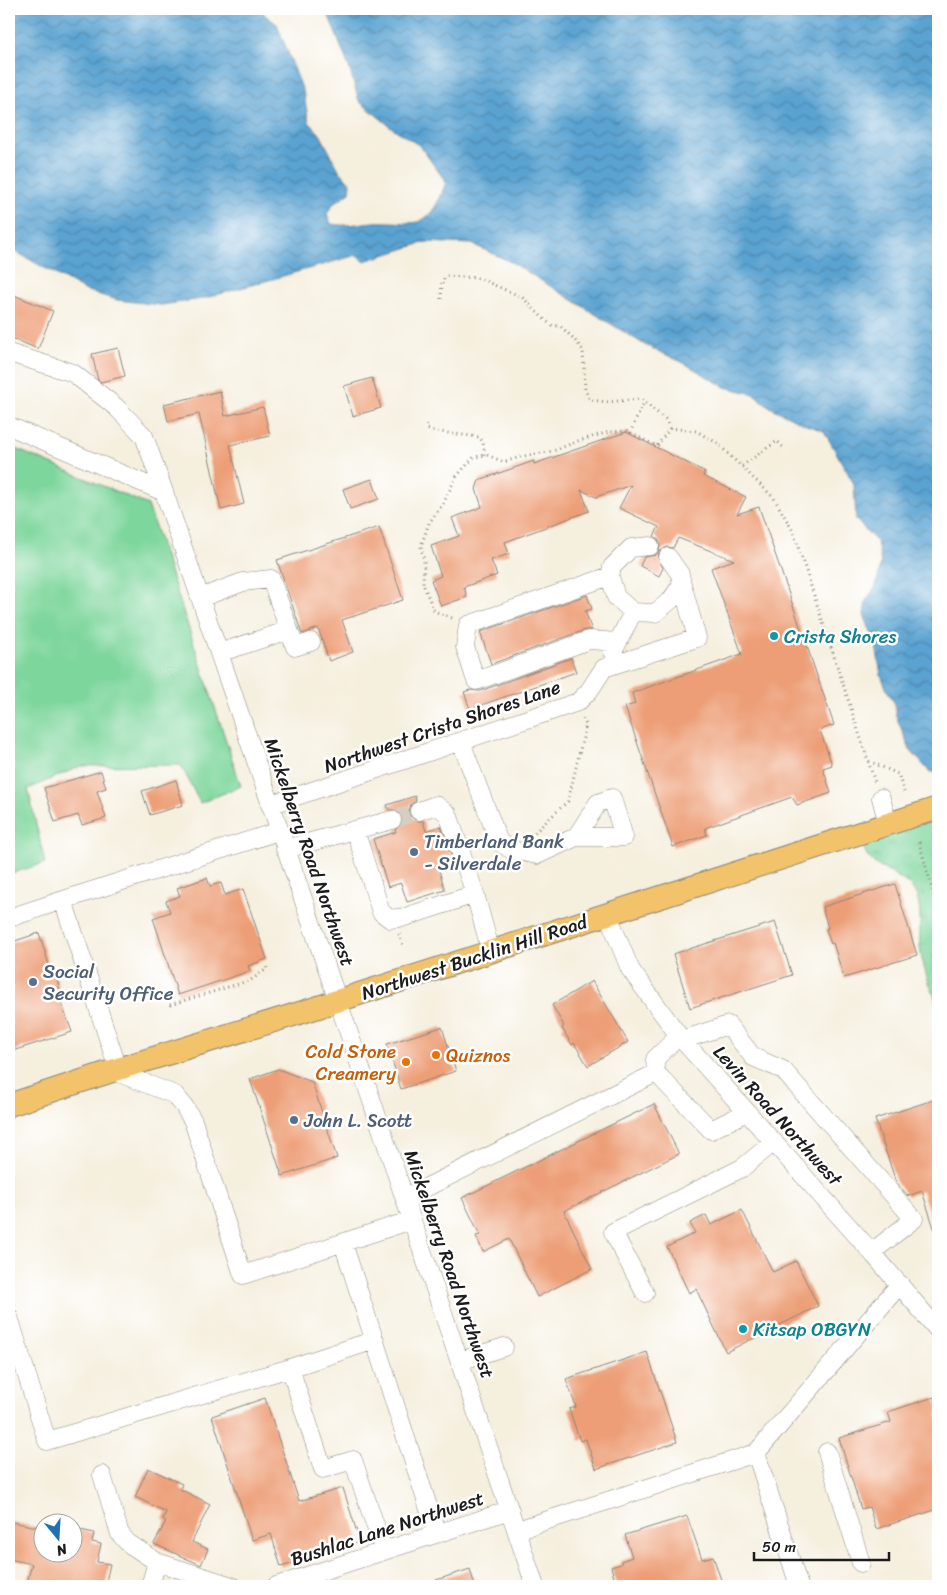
<svg xmlns="http://www.w3.org/2000/svg" width="947" height="1595" viewBox="0 0 947 1595" font-family="Sriracha,sans-serif">
  <style>
    .grass { fill: #7dd69b; stroke: #4c795c }
    .park { fill: url(#park-tufts); stroke: #4c795c }
    .water { fill: url(#water-waves); stroke: #3b6076 }
    .building { fill: #ed9e76 }
    .lines { fill: none; stroke-linecap: round; stroke-linejoin: round }
    .minor-tunnel { stroke: #d4cfc1; stroke-width: 18; stroke-dasharray: 18 9; stroke-linecap: butt }
    .minor-casing { stroke: #88867d; stroke-width: 19 }
    .major-casing { stroke: #88867d; stroke-width: 24 }
    .path { stroke: #88867d; stroke-width: 3; stroke-dasharray: 1 4; stroke-linecap: butt }
    .minor { stroke: #fff; stroke-width: 18 }
    .major { stroke: #f2c36a; stroke-width: 22 }
    .culture-dot { fill: #0f9aa8; stroke: #fff; stroke-width: 2 }
    .service-dot { fill: #5c6f8a; stroke: #fff; stroke-width: 2 }
    .food-dot { fill: #e8710a; stroke: #fff; stroke-width: 2 }
    .labels { text-anchor: middle; stroke-width: 5; stroke-linejoin: round; paint-order: stroke }
    .culture-label { font-size: 19px; fill: #0d838f; stroke: #fff; text-anchor: start }
    .street-label { font-size: 19px; fill: #1c1c1c; stroke: #fff }
    .service-label { font-size: 19px; fill: #4e5e75; stroke: #fff; text-anchor: start }
    .food-label { font-size: 19px; fill: #c56008; stroke: #fff; text-anchor: end }
  </style>
  <defs>
    <pattern id="park-tufts" width="24" height="20" patternUnits="userSpaceOnUse" patternTransform="scale(1.25)"><rect width="24" height="20" fill="#7dd69b"/><path d="M3 7l-1-3M5 7V3M7 7l1-3M15 17l-1-3M17 17v-4M19 17l1-3" fill="none" stroke="#6bb785"/></pattern>
    <pattern id="water-waves" width="16" height="10" patternUnits="userSpaceOnUse" patternTransform="scale(1.25)"><rect width="16" height="10" fill="#5aa3d1"/><path d="M0 5q4-4 8 0t8 0" fill="none" stroke="#4a84a9"/></pattern>
  </defs>
  <rect width="100%" height="100%" fill="#fff"/>
  <filter id="ink" filterUnits="userSpaceOnUse"><feTurbulence type="fractalNoise" baseFrequency=".02" numOctaves="2"/><feDisplacementMap in="SourceGraphic" scale="10" xChannelSelector="R" yChannelSelector="G"/><feConvolveMatrix kernelMatrix="1 2 1 2 8 2 1 2 1" color-interpolation-filters="sRGB"/></filter>
  <filter id="wash" filterUnits="userSpaceOnUse"><feTurbulence type="fractalNoise" baseFrequency=".0096" numOctaves="4" result="noise"/><feDisplacementMap in="SourceGraphic" scale="20" xChannelSelector="R" yChannelSelector="G"/><feGaussianBlur stdDeviation="1.12" result="paint"/><feColorMatrix in="noise" values="0 0 0 0 0 0 0 0 0 0 0 0 0 0 0 0 0 1.4 0 .05"/><feComposite in="paint" operator="in"/></filter>
  <g filter="url(#wash)">
    <rect width="100%" height="100%" fill="#f5efde"/>
    <path class="grass" d="M9,446L148,505L241,786L200,803L181,765L81,766L28,789L45,863L9,874Z"/>
    <path class="park" d="M938,808V1005C931,988 924,971 921,954C917,934 925,907 913,889C902,875 880,871 869,858C864,852 862,840 860,833Z"/>
    <path class="water" d="M9,9H261L266,16L277,24L303,91L309,122L320,134L339,170L351,184L350,192L333,204L327,214L331,224C347,227 359,223 374,222C384,221 411,224 417,222C433,218 441,196 446,182L420,146L391,127L359,101L349,67L326,9H938V772H930L910,750L896,716L895,704L887,690L881,675L876,645L864,615L866,601L876,586L881,563L877,542L856,520L854,484L824,431L806,425L770,407L754,394L725,387L684,363L645,345L513,263L472,244L426,242L364,261L357,255L202,299L161,305L117,300L84,290L9,248Z"/>
    <g id="blocks">
      <path class="building" d="M9,293L53,311L38,349L9,337Z
        M118,348L125,376L101,382L98,380L92,354Z
        M372,378L381,408L353,416L344,386Z
        M220,391L225,416L263,407L270,436L230,445L244,504L221,510L199,414L168,421L164,404Z
        M626,432L705,472L703,476L746,497L737,514L759,507L834,725L820,730L832,765L823,768L831,793L797,805L792,797L705,828L707,835L673,847L625,707L635,704L632,693L742,654L711,568L734,560L678,538L673,548L667,547L659,552L658,558L663,568L659,576L640,566L644,557L656,555L659,551L660,544L658,539L654,536L659,527L619,508L631,485L596,497L581,490L589,511L505,542L509,554L491,560L497,575L464,587L467,597L441,606L431,580L441,576L431,546L459,536L452,518L482,507L476,489L479,480L534,461V464Z
        M372,479L379,499L350,509L343,489Z
        M379,527L403,600L342,620L353,652L329,661L318,628L302,634L277,560Z
        M587,595L592,609L585,611L592,630H585L491,664L480,632Z
        M571,658L576,672L470,709L464,692L470,690L480,691Z
        M101,771L106,788L97,791L106,818L82,825L78,815L55,822L44,788Z
        M176,780L183,805L150,815L142,791Z
        M415,796L416,801L411,804L409,810V815L417,821H423L426,831L441,826L454,865L439,870L445,890L407,902L401,883L388,887L373,839L396,832L395,830L402,823V818L400,813L395,810H389L387,805Z
        M207,878L210,886L221,883L225,895L243,889L267,959L248,966L250,971L178,995L153,918L170,912L166,901L180,896L177,888Z
        M895,884L917,955L844,978L833,943L831,944L826,929L828,928L822,907Z
        M775,922L792,975L690,1008L673,954Z
        M39,933L51,971L54,970L61,993L58,994L72,1032L9,1052V943Z
        M592,981L628,1042L588,1066L574,1043L572,1045L562,1028L564,1026L552,1005Z
        M442,1027L456,1071L401,1089L387,1044Z
        M278,1069L312,1082L337,1158L282,1176L250,1079Z
        M936,1099L938,1107V1231H935L922,1191L908,1196L896,1182L875,1119Z
        M654,1104L679,1154L564,1211L592,1269L537,1297L509,1239L483,1252L476,1236L480,1235L462,1198Z
        M742,1210L773,1272L796,1261L818,1306L726,1352L696,1289L689,1293L667,1247L695,1233L690,1223L706,1215L711,1225Z
        M647,1352L677,1442L596,1469L586,1439L580,1441L569,1409L576,1407L566,1379Z
        M934,1397L938,1409V1509L876,1529L869,1507L861,1509L839,1438L891,1422L888,1412Z
        M265,1398L299,1501L343,1488L360,1542L281,1567L271,1534L252,1540L212,1416Z
        M148,1468L182,1484L180,1489L210,1504L192,1542L208,1549L201,1565L154,1544L166,1521L163,1519L166,1512L135,1497Z
        M687,1516L702,1559L713,1556L723,1586H642L640,1581L628,1585L627,1582L616,1585L611,1567L621,1564V1561L632,1557L625,1535Z
        M12,1522L42,1528V1552H72V1528L94,1533L92,1542L101,1544L97,1562L110,1564L105,1586H26L32,1564L9,1559V1530H11Z
        M470,1569L475,1586H428L427,1583Z"/>
    </g>
  </g>
  <g filter="url(#ink)">
    <use href="#blocks" fill-opacity="0" stroke="#88867d" stroke-width="1"/>
    <g class="lines">
      <path class="minor-tunnel" d="M392,820L419,811"/>
      <g class="minor-casing">
        <path id="minor" d="M9,353L73,373L116,407L144,436L164,492
          M9,426L164,492L353,1045L535,1586
          M668,557L680,574L682,584
          M610,576L612,567L631,548L650,546
          M200,598L243,582L271,579L289,630L219,653
          M289,630L295,647L311,642
          M613,652L633,612
          M461,742L499,842L512,850L537,855L576,837L598,803L612,798L624,837H576
          M881,798L888,824
          M270,805L578,702L589,691L604,668L697,638L682,584L671,600L655,613L633,612L616,597L610,576L468,625L465,647L476,681L589,640L618,642
          M419,811L436,805L448,814L475,894L491,952
          M355,830L392,820
          M285,849L355,830L381,912L390,919L405,917L475,894
          M608,915L630,969L679,1036L875,1256L938,1330
          M9,918L63,900
          M682,1040L728,1025L753,1057L783,1070L914,1219L872,1252
          M118,1069L63,900L279,831
          M114,1071L175,1095L184,1106L193,1121L243,1275L412,1220
          M656,1073L711,1130L747,1112
          M405,1198L656,1073L655,1059L679,1036
          M343,1243L437,1534
          M645,1293L613,1232L742,1168L774,1142
          M9,1317L47,1441L290,1368L375,1340
          M460,1361L504,1347
          M290,1368L323,1469L353,1460L384,1551
          M827,1452L861,1563
          M756,1453L799,1586
          M102,1475L120,1534L128,1543L157,1562L232,1586
          M517,1530L756,1453L900,1284
          M150,1586L157,1562
          M276,1586L510,1510"/>
      </g>
      <g class="major-casing">
        <path id="major" d="M9,1105L118,1069L306,1011L938,808"/>
      </g>
      <path class="path" d="M441,299L442,282L446,276L478,278L522,297L545,320L553,326H560L572,337L583,350L585,389L588,397L591,400L607,402L641,399L665,419L670,428
        M427,425V429L432,431L479,437L483,442L485,455
        M670,428L696,431L717,443L774,498L793,531L875,782
        M630,433L644,402
        M742,466L777,441L783,447
        M452,618L434,611L423,584L424,561L421,546L429,523L443,504L456,477L474,457L487,455L504,462L524,456L553,451L578,441L609,432L626,431L657,446L670,428
        M869,761L898,774L904,792
        M531,836L568,801L586,725L583,718
        M919,842L938,909
        M399,934L404,948
        M170,1005L251,980L267,969L266,965"/>
      <use href="#minor" class="minor"/>
      <use href="#major" class="major"/>
    </g>
  </g>
  <g class="culture-dot">
    <circle cx="774" cy="636" r="5"/>
    <circle cx="743" cy="1329" r="5"/>
  </g>
  <g class="service-dot">
    <circle cx="414" cy="852" r="5"/>
    <circle cx="33" cy="982" r="5"/>
    <circle cx="294" cy="1120" r="5"/>
  </g>
  <g class="food-dot">
    <circle cx="436" cy="1055" r="5"/>
    <circle cx="406" cy="1062" r="5"/>
  </g>
  <g class="labels">
    <g class="culture-label">
      <text x="784" y="643">Crista Shores</text>
      <text x="753" y="1336">Kitsap OBGYN</text>
    </g>
    <g class="street-label">
      <text transform="translate(442 726) rotate(-19)" y="7">Northwest Crista Shores Lane</text>
      <text transform="translate(310 852) rotate(71)" y="7">Mickelberry Road Northwest</text>
      <text transform="translate(474 957) rotate(-18)" y="7">Northwest Bucklin Hill Road</text>
      <text transform="translate(778 1115) rotate(48)" y="7">Levin Road Northwest</text>
      <text transform="translate(450 1264) rotate(71)" y="7">Mickelberry Road Northwest</text>
      <text transform="translate(387 1528) rotate(-18)" y="7">Bushlac Lane Northwest</text>
    </g>
    <g class="service-label">
      <text x="424" y="848">Timberland Bank<tspan x="424" dy="22">- Silverdale</tspan></text>
      <text x="43" y="978">Social<tspan x="43" dy="22">Security Office</tspan></text>
      <text x="304" y="1127">John L. Scott</text>
    </g>
    <g class="food-label">
      <text x="396" y="1058">Cold Stone<tspan x="396" dy="22">Creamery</tspan></text>
      <text x="446" y="1062" text-anchor="start">Quiznos</text>
    </g>
  </g>
  <rect width="947" height="1595" fill="none" stroke="#fff" stroke-width="30"/>
  <g transform="translate(58 1538) rotate(162)"><circle r="24" fill="#ffffff" stroke="#a4a4a4"/>
  <path d="M0-4L9 19L0 12L-9 19Z" fill="#1f6fb2"/>
  <text y="-8" font-size="14" font-weight="bold" text-anchor="middle" fill="#1c1c1c">N</text>
  </g>
  <path d="M754 1552v8h135v-8" fill="none" stroke="#1c1c1c" stroke-width="2.5"/>
  <text x="762" y="1552" font-size="15" fill="#1c1c1c" stroke="#ffffff" stroke-width="4" paint-order="stroke">50 m</text>
</svg>
